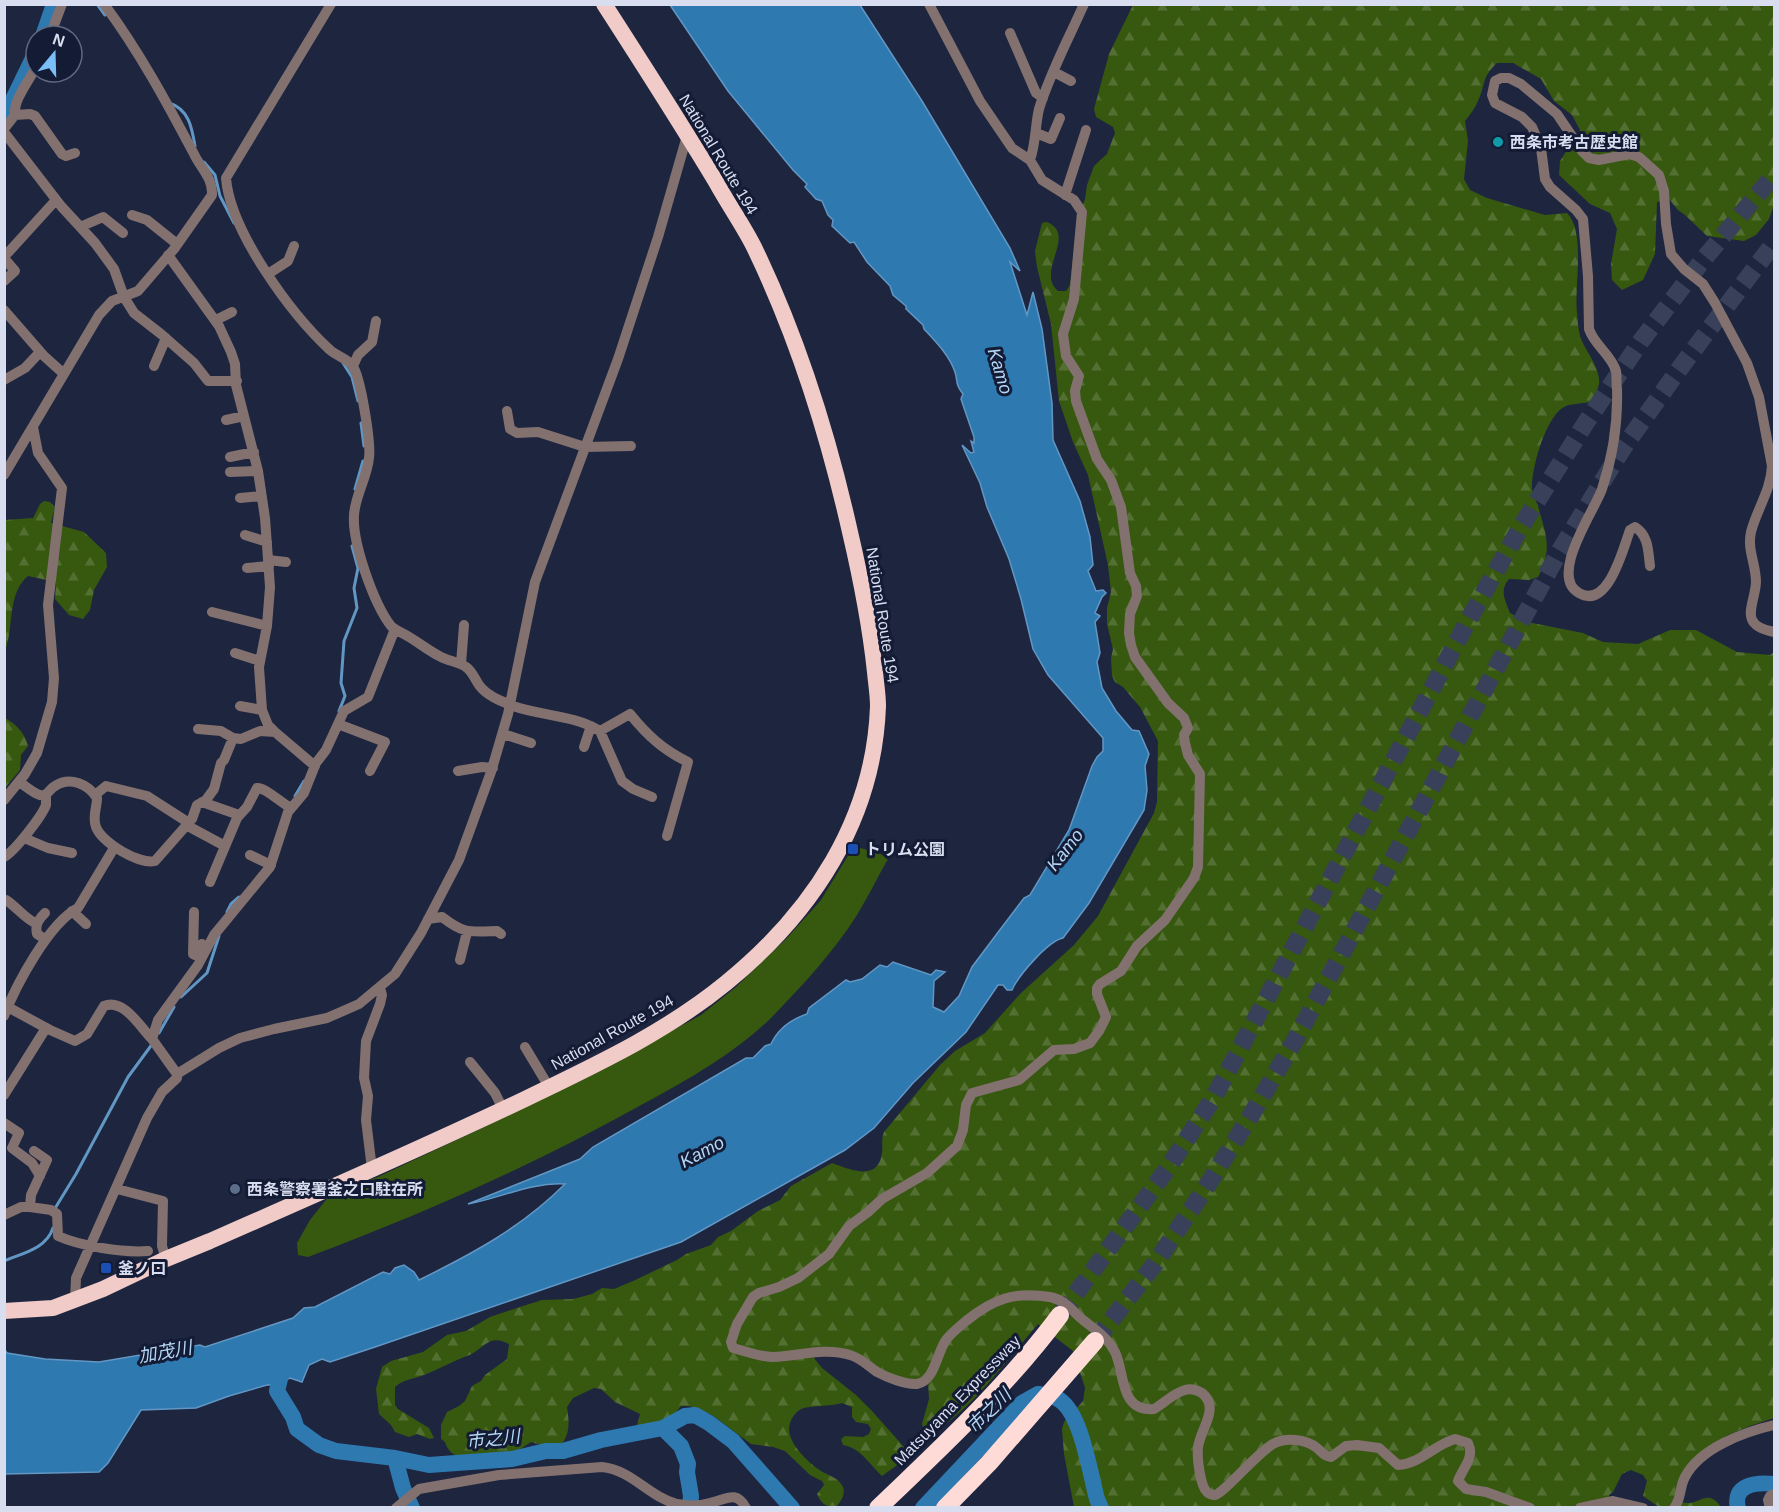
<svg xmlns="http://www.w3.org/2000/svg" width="1779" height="1512" viewBox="0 0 1779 1512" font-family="Arial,'Noto Sans JP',sans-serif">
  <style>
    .green { fill: #37580f }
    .forest { fill: url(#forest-firs) }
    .water { fill: #2f79b1; stroke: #6297c4; stroke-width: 1.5 }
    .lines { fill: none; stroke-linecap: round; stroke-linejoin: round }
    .stream { stroke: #6297c4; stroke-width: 3 }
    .river { stroke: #2f79b1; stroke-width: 16 }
    .motorway-tunnel { stroke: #39415a; stroke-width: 18; stroke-dasharray: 18 9; stroke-linecap: butt }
    .minor { stroke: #82716f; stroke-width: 10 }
    .trunk { stroke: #f0cbc8; stroke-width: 16 }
    .motorway { stroke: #ffdbd8; stroke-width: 18 }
    .culture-dot { fill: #0f9aa8; stroke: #141b35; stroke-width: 2 }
    .transit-dot { fill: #1a4fb4; stroke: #141b35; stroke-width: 2 }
    .service-dot { fill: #5c6f8a; stroke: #141b35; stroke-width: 2 }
    .labels { text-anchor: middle; stroke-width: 6; stroke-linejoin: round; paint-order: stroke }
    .poi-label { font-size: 16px; font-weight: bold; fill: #d8def0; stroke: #141b35; text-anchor: start }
    .street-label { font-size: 16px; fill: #d8def0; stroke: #141b35 }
    .water-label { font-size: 18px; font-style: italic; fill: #b4d7f6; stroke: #141b35 }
  </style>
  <defs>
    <pattern id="forest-firs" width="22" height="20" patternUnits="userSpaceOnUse" patternTransform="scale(1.5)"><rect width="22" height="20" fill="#37580f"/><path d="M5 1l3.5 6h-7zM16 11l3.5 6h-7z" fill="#537032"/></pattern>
  </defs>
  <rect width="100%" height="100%" fill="#1d253f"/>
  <path class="green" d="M860,848L879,853L888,859C877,878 868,897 857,915C833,953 801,987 770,1019C730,1057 682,1083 634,1109C529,1167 420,1215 308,1257L298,1255L297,1243L310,1220L329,1196L380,1176L482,1128L582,1079L701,1015L736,987L786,939L821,900L849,854Z"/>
  <path class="forest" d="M1133,5H1774V205L1769,219L1756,235L1744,241L1707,236L1685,215L1678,210L1669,199L1657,202L1655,254L1643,280L1622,290L1612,280L1611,264L1617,229L1610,213L1590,204L1559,175L1560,161L1580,130L1572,115L1554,101L1541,79L1513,63H1497C1481,78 1486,84 1478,101C1475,108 1470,115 1465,121L1468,141L1464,179L1470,190L1487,198L1545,215L1567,213C1586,232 1574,287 1577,313C1578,321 1578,329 1580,336C1585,351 1601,368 1599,384C1598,389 1595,396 1593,401C1584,404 1574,403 1566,406C1546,414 1531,469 1532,489C1533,494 1536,501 1538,506C1546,535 1553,549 1538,577L1529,580L1509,579C1499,590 1505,600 1510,613L1527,622L1583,633L1603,642L1638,644L1670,630H1696L1737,652L1770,655L1774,652V1418C1756,1424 1719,1435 1706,1450C1695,1465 1686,1483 1676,1499C1680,1500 1682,1503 1686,1503C1700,1504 1708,1488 1721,1507H1659L1643,1496L1647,1481L1643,1475L1631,1470L1622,1474L1613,1492L1609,1495L1608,1507H1074L1064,1454L1062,1429L1064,1422L1083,1401L1085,1388L1073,1351L1038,1324C1005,1362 974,1407 932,1434L924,1431L922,1424L929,1399L928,1382L908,1380L881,1371L863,1358L816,1350L814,1358L822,1368L856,1395L872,1411L904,1447L910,1456L882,1476C869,1464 861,1448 843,1445L841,1439L845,1436L863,1437L869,1434L871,1429L868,1424L856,1422L852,1417V1407L842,1403C830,1407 810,1405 801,1409C796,1412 792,1417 790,1423C784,1440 807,1462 821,1471C828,1475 839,1478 843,1487C846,1495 840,1502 836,1507C825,1507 821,1503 817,1494L824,1485L822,1481L810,1475L785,1451L773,1447L751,1444L712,1415L689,1406H681C667,1424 661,1425 639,1430L637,1425L640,1414L615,1402L601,1389L594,1388L573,1398L567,1407C569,1421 571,1434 560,1446L548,1447L531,1442L514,1453L460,1457C452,1455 447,1449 445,1442L441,1439V1425L447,1412L459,1406L465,1401L472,1386L481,1381L485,1375L507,1359L509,1344C502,1341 498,1339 491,1341C482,1345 476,1353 467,1356C453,1361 439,1369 424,1375C414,1379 404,1379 395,1387V1405L398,1409L429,1428L434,1438L430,1439L417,1434L409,1437L395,1432L391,1425L379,1414L376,1389L382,1367L391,1361L423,1352L447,1335L466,1331L490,1317L523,1306L542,1300L573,1299L592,1294L602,1288L614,1289L633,1281L677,1260L686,1254L711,1245L718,1237L731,1231L758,1211L780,1200L791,1186L832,1163C851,1170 879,1182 882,1152C883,1144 881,1139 884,1132L940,1065L955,1051L985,1033L1021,993L1074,945L1098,916L1154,813L1157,802L1158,741L1140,707L1123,687L1115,682L1112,676L1111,658L1113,649L1107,624V608L1111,592L1108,565L1088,475L1073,442L1059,401L1051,324L1037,267L1035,251L1042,223L1047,222C1078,235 1035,271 1058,291H1066L1070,285L1077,223L1085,199L1087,185L1094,166L1107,154L1115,133L1113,127L1096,117L1094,109L1109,54Z
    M44,501L50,502L55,507L51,523L84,532L106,553L107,567L94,590L90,610L83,619L69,615L55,599L56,582L28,576C7,593 14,628 5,651V520L33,518L40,504Z
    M5,718C17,725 24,732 28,746L21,755L20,770L5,788Z"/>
  <path class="water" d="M670,5H860L922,101L1010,248L1020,271L1010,262L1027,315L1033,292L1042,329L1052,403L1053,440L1080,501L1090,537L1093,565L1088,571L1096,591L1103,590L1106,593L1102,597L1095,613L1100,616L1095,622L1100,653L1097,662L1102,688L1116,711L1132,730L1139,731L1149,754L1145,766L1147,790L1144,810L1089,903L1063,938C1048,941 1018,976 1012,990H1007L1003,985H998L966,1032L913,1083L874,1128L845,1150L681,1242L375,1347L330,1362L322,1359L309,1365L302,1382L290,1378L274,1385H267L229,1396L196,1408L141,1410L108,1463L99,1472L5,1474V1350L7,1353L45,1359L99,1362L200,1345L205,1347L293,1318L304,1308L315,1307L383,1272L390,1274L395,1268L404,1265L414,1272L419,1280C474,1253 522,1227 565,1184C531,1182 501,1198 468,1204L580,1159L593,1147L746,1058H753L765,1046L771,1044C778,1029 792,1019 807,1014L809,1008L846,980L850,982L862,979L880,965L887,967L893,962L931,975L936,970L945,972L934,981L933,1007L944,1012L959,996L972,967L999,931L1024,898L1030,895L1069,830L1092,766L1097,757L1103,751V738L1048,675L1033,649L1021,599L1009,559L987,507L980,483L962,445L971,453L974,452L971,441L974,443V437L961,399L963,394C955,384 958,382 955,372C949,355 936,342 924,329L923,325L906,309V306L893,295L890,286L867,262L854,242L850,243L832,226L833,220L828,215L822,201L816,199L805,187L807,184L793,170L728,91Z"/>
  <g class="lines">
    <path class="stream" d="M97,4L105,15
      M169,103C189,109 192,128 195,146
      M204,162L215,175L220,196L234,223
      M343,363L352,377L358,401
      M361,423L364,446
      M355,489L363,461
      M339,711L345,696L341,683L344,641L357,608L354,588L358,568L352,546
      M295,796L304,781
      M227,912L231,904L239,897
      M181,997L207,973L219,936
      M159,1033L174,1007
      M54,1210L76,1174L128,1077L153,1043
      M4,1261C23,1253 46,1249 53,1228"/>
    <path class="river" d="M43,36L54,4
      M4,118L36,52
      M286,1364L282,1371L277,1391L293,1417L297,1429L319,1445L336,1451L395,1458L429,1465L512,1459L546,1451H563L601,1440L663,1428L685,1416L695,1415L709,1423L733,1441L792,1508
      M663,1428L681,1446L688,1464L687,1472L691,1496L690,1508
      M395,1458L403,1488L412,1508
      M923,1508L1022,1403L1038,1394C1044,1395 1051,1395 1056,1398C1081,1408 1090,1474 1097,1499L1101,1508
      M1738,1508C1732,1484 1757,1482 1774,1484"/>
    <path class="motorway-tunnel" d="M1060,1315L1168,1168L1214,1097L1468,621L1519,530L1585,424L1641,341L1702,261L1774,175
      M1095,1341L1154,1265L1205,1189L1250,1117L1294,1042L1559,552L1623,448L1680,368L1774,243"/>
    <path class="minor" d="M331,4L226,178C230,231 291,314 330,350C337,356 346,358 352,365C361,376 371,444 369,458C367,478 355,496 354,515C352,543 374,604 391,626C394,629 398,631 402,633C416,640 427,650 441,657C449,661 459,662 466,667C472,671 475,679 479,685C487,696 501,701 513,706C542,716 574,715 600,731L630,714C647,735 663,750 688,762L667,836
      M929,4L980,101L1012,148L1030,160L1042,180L1074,200L1082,212L1074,299L1063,334L1066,356L1079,376L1075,391L1076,401L1097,459L1111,480L1121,507L1130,573L1136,586L1137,596L1130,614L1129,633L1131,645L1135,657L1168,703L1184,718L1188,728L1184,735L1185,743L1188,755L1200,774L1198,867L1194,878L1165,920L1137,946L1121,971L1100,984L1097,988V994L1106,1017L1099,1031L1090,1043L1074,1049L1054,1050L1019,1080L972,1093L966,1105L963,1130L957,1146L927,1173L882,1199L868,1212L849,1226L829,1254L798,1278L779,1287L759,1293L753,1297L737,1324L731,1342L733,1348C745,1351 760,1357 773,1357C798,1356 825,1347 850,1355C861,1358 868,1366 877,1372C886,1377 906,1385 917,1384C935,1381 937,1352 946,1340C951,1333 959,1327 966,1321C993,1299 1015,1291 1050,1297C1066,1300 1072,1311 1083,1320C1096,1330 1107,1337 1115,1352C1125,1372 1119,1412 1154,1409C1164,1403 1174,1393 1185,1390C1191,1388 1197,1390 1202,1393C1221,1408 1199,1431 1198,1448C1197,1457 1200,1486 1207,1492C1209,1494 1212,1495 1215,1495C1224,1493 1258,1452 1273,1444C1285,1437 1306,1439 1317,1448C1322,1452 1323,1456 1331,1457L1346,1446L1357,1445L1379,1448L1398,1465C1420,1464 1434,1445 1455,1439L1468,1443C1475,1458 1463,1467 1458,1481L1466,1489L1486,1492L1530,1508
      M1010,33L1036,93L1043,98
      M50,36L62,4
      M1054,72L1071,81
      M15,115L30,114L35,116L62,154L66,156L75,153
      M4,129L15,115C13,100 29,81 36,67
      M4,132L61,206L95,243L114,269L124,297L134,313L161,334L194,363L208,381H237
      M1036,133L1051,139L1060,118
      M1030,160C1036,143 1035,126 1039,109C1050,73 1069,38 1084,4
      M1065,195L1086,130
      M132,215L147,220L177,244
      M80,227L103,217L123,233
      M168,255L219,326L231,352L235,364L236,385L258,471L265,518L270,587L267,626L259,667L262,710L268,725L275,732L315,766
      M4,257L56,200
      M4,258L15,271L4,281
      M268,274L288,261L294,246
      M4,310L44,356L64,374
      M216,320L232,312
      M154,366L166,338
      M353,366L358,355L372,342L376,321
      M4,380L25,368L40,352
      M507,411L510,429L517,433L538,432L585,447L631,446
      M226,420L244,416
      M230,457L254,452
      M230,472L258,471
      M4,475L99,315L112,301L138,291L174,249L212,195C213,178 201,169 194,154C167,103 139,51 104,4
      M240,498L261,496
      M245,535L267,542
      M268,560L286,562
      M1650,566C1648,551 1649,536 1635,527L1630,530C1623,549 1608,610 1579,593C1548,576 1595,510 1602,489C1613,456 1618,424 1617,389C1616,383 1617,376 1616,371C1611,354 1594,345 1589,329L1588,276L1583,219L1576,210L1550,187L1545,179L1541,148L1532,127L1522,117L1495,103L1492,95L1495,81L1501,78H1509L1521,84L1557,114L1582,151L1589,158L1599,160L1629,154L1639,157L1659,175L1664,191L1666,224L1671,254L1684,269L1703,284L1715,303L1747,363L1759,397L1772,466C1771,490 1757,509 1751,532C1747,550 1756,564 1756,582C1755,605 1737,625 1774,632
      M247,568L269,566
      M212,612L267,626
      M235,653L260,661
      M461,664L464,625
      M240,706L262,710
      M338,724L385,742L370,771
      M198,729L221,731L233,738L241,739L260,731L275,732
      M600,731L622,781L633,789L652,797
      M503,734L531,743
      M584,747L591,726
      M458,771L482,767L493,768
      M19,782C25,785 37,797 44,795C48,794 51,788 55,786C70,776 88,784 97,798C97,808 92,817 96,827C102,843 140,865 155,861L192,819L197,805L206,800L214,789L221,763L224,760L233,738
      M95,795L106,786L147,796L189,823
      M4,800L25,774L37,753L52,702L54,678L48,605L62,488L38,453L33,427
      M202,802L239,815
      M186,825L225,846
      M24,838L48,848L72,853
      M250,855L271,865
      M4,857C15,851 42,816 46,805C46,804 46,796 46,795
      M210,882L237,818L247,807L257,788C265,787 281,803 291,808
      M6,900C18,908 25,919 37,924
      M72,911L86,924
      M194,912L193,954L195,955L202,944
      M428,919L442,917C464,934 469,932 497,931L501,934
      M45,939L37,934C35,925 38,920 45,913
      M460,960L467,932
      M4,1005L50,1030L75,1041L87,1034L104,1006C124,998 140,1027 152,1039
      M4,1016C16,985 49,923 78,908L114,848
      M525,1047L549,1087
      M470,1062L495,1093L503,1109
      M177,1074L219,1048L240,1038L274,1029L327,1018L359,1004L395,974L421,933L459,860L491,772L508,714L535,582L618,359L658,237L687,136
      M4,1095L46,1028
      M4,1123L19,1133L12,1148L32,1163L40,1176
      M372,1169L366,1120L368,1096L364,1078L366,1041L380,1004L382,995L380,988
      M117,1189L163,1201L162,1246L166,1259
      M30,1207L31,1195L47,1160L34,1151
      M4,1215L21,1207H30L51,1210L57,1214L58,1236C80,1246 123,1253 148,1251
      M75,1300L76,1278L147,1118L162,1092L177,1078V1074L152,1039L158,1020L198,965L214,935L270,867L288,812L304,793L316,763L326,750L344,711L368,697L395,629
      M396,1508L419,1489L499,1475L602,1467C632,1470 649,1497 677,1504C687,1506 700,1506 710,1503C725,1500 736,1489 746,1508
      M1580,1508L1613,1501L1643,1508
      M1674,1508C1682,1498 1679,1488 1685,1477C1700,1448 1744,1432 1774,1425
      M1770,1508L1768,1500L1770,1496L1774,1494"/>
    <path class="trunk" d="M4,1311L53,1308L103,1289L166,1259L210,1241C315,1195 420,1149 523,1100C593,1066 665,1033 726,983C812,913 874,820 878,706C878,695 876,683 875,672C870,625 861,579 850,532C828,434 798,338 754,247C743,225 728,204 716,182C680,122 642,63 604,4"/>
    <path class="motorway" d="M878,1508C942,1447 1007,1386 1060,1315
      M945,1508L989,1463L1095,1341"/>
  </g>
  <circle class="culture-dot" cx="1498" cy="142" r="6"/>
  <g class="transit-dot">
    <rect x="847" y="843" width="12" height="12" rx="3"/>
    <rect x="100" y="1262" width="12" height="12" rx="3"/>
  </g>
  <circle class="service-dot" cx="235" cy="1189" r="6"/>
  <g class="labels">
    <g class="poi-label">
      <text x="1510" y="148">西条市考古歴史館</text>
      <text x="865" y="855">トリム公園</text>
      <text x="247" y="1195">西条警察署釜之口駐在所</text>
      <text x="118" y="1274">釜ノ口</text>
    </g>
    <g class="street-label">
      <text transform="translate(719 154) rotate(59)" y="6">National Route 194</text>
      <text transform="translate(883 615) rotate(81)" y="6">National Route 194</text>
      <text transform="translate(612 1032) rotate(-29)" y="6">National Route 194</text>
      <text transform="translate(957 1400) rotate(-46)" y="6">Matsuyama Expressway</text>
    </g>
    <g class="water-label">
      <text transform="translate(1000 371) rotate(73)" y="6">Kamo</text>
      <text transform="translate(1065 850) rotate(-52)" y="6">Kamo</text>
      <text transform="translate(702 1152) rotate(-28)" y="6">Kamo</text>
      <text transform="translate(165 1352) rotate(-10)" y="6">加茂川</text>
      <text transform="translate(989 1411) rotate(-45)" y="6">市之川</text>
      <text transform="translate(493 1439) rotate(-6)" y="6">市之川</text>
    </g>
  </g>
  <rect width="1779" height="1512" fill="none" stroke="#d8def0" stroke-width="12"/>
  <g transform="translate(54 54) rotate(19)"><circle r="28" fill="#141b35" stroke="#626980" stroke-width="1.5"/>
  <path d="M0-4.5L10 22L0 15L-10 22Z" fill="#7abef8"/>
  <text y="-9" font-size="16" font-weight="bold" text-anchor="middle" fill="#d8def0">N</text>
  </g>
</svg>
